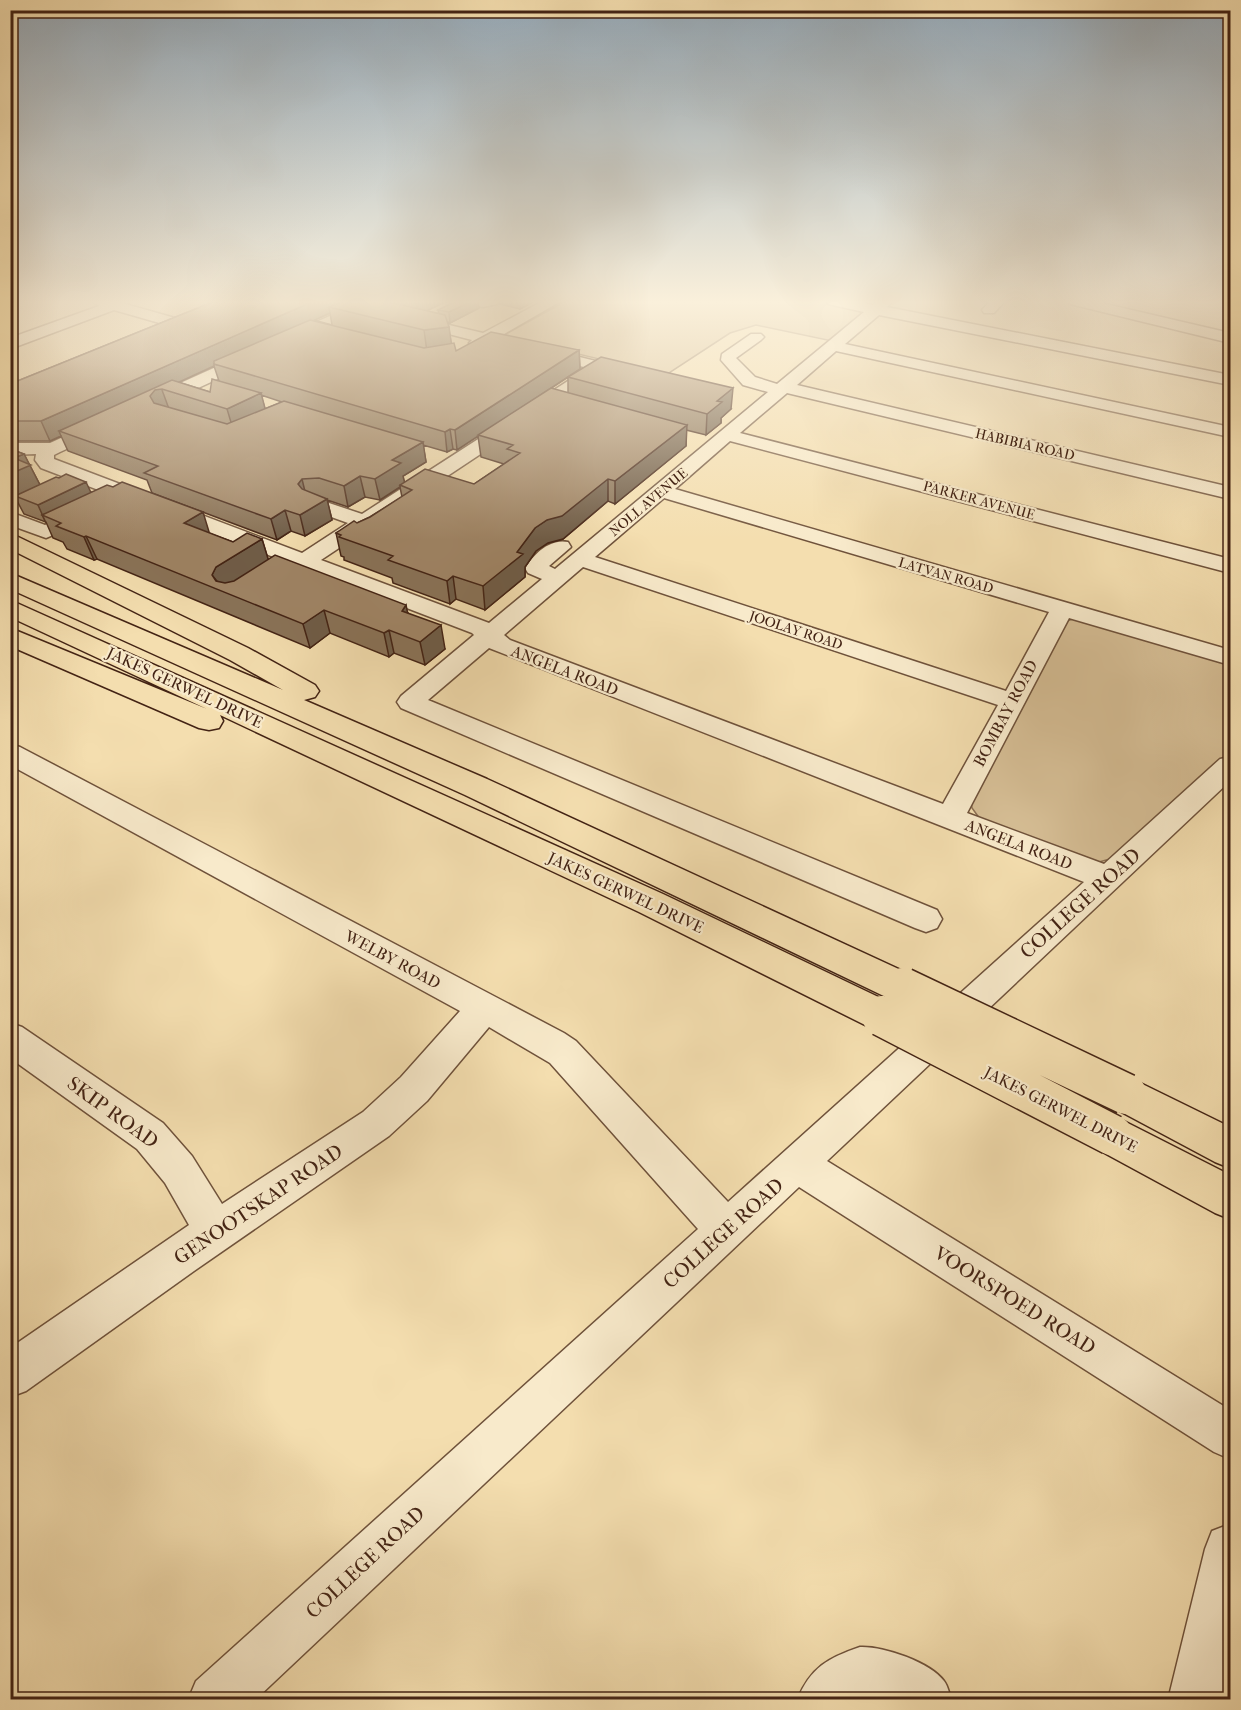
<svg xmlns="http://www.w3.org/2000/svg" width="1241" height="1710" viewBox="0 0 1241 1710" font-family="'IM FELL French Canon',serif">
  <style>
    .green { fill: #d6be95; stroke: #8c7054; stroke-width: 1.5 }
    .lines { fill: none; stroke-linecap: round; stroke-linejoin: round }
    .minor-casing { stroke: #6f523b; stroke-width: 3 }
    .highway-casing { stroke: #432314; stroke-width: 3 }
    .minor { fill: #f8eacb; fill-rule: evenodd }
    .highway { fill: #f4deaf; fill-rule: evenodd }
    .highway-bridge-casing { stroke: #432314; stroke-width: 43; stroke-linecap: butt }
    .highway-bridge { stroke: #f4deaf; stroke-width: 40 }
    .wall { fill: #897257; stroke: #432314; stroke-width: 1.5; fill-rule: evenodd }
    .shaded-wall { fill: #6f5c47; stroke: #432314; stroke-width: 1.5 }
    .building { fill: #9f8465; stroke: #432314; stroke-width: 1.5 }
    .labels { text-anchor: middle; stroke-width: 4.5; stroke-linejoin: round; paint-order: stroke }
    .far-street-label { font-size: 14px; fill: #432314; stroke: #f8eacb }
    .street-label { font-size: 16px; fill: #432314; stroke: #f8eacb }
    .near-street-label { font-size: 20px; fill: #432314; stroke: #f8eacb }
  </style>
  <rect width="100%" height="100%" fill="#f4deaf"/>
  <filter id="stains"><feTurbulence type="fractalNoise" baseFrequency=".00333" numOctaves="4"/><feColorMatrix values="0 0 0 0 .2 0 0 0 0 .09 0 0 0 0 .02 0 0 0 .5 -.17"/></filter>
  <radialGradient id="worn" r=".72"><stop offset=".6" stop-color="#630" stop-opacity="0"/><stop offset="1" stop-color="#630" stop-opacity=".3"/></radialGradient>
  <path class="green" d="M566,301H826L854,308L864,314L832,341L756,325L730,333L666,375L507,337L506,334Z
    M1073,619H1085L1230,662V751L1110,859L1099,862L980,819L972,808L971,802L1063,622Z"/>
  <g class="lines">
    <g class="minor-casing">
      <path id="minor" d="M92,301H115L189,322L192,325L184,330L114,310L10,349V338L99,306Z
        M363,301H382L380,304L157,407H145L142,403L145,399Z
        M468,301H499L497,304L483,307L470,304Z
        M543,301H561L499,337L636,371L638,374L636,377L630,379L604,372L321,560L489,623L542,579L528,573L525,568C534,554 550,538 568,542L571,547L549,566L555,569L768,392L743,385L721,360L722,354L751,334H761L764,337L761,340L736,358L755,377L777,384L864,312L828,304L826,301H855L873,305L877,301H893L887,307L1230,375V385L879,315L845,344L1230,427V437L836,351L797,385L1230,487V499L787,393L740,433L1230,559V573L730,441L675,489L1230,650V665L1069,618L967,813L1104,864L1220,759L1230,757V781L827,1161L1230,1410V1459L1214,1452L799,1187L255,1700H188L196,1681L698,1229L550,1063L489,1027L427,1101L389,1136L194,1271L26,1391L10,1397V1348L189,1225L165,1183L137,1149L10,1058V1023L22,1027L163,1123L192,1156L222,1204L363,1112L401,1077L460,1011L10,765V744L20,747L564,1033L576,1041L728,1202L1084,882L489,648L428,700L937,910L942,919L937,928L926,932L915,928L401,708L397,702L401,696L474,635L472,633L41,468L35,460L36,454L10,455V443H50L96,422H108L111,426L108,430L60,452L54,455V459L302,553L348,523L309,509L306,505L309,501H323L362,514L588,368L488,344L477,348L471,346L469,343L472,340L406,323L404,320L406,317L411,316L483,333ZM664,498L1049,612L1006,691L595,557ZM583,567L998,705L943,804L510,640L504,635Z
        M990,301H1005L994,313H984L982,310Z
        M1068,301H1093L1230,333V343L1070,304Z
        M88,507L95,509L98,513L95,517L46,538L10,525V512L45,525Z
        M1230,1524V1661L1222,1700H1168L1205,1549L1212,1531Z
        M860,1647C883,1646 930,1662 944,1681C948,1686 949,1694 952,1700H797C811,1667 828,1658 860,1647Z"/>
    </g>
    <g class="highway-casing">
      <path id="highway" d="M10,533L248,648L315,685L319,691L315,697L304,700L487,779L916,977L922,988L916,999L903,1004L890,999L465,795L10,589V573L283,690L230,660L10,549Z
        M10,600L663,894L895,1005L901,1016L895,1027L882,1032L869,1027L639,912L220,715L223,721L219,728L209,730L199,728L10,646V628L207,709L10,617Z
        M1126,1076L1230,1127V1168L1215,1162L1112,1107L1106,1094L1112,1081Z
        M1112,1115L1230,1175V1219L1215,1213L1097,1149L1091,1135L1097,1121Z"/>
    </g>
    <use href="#minor" class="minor"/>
    <use href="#highway" class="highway"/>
    <g class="highway-bridge-casing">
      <path id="highway-bridge" d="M903,988L1126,1094
        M882,1016L1112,1135"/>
    </g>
    <use href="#highway-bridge" class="highway-bridge"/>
  </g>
  <path class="wall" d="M215,301H447L426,311L439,314L438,310L479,308L450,323L448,322L451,343L456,351L579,350L580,369L515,412L568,393V377L731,409L721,418V423L706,435L686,430V446L615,504L608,501L563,539L548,543L536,551L525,567V577L485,610L456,599L450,604L393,583L392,578L344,560V557L341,556L336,533L370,517L402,497L400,487L380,500L365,497L348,507L327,500L332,520L305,536L291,531L277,540L152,493L147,480L68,451L61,436L50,441H10V384ZM330,313L332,325L314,320ZM214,366L219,381L210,392L178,382ZM261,395L282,402L265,409ZM478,436L481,457L504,464L474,484L404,482L403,476L426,462L423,445L447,452L453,449L457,450Z
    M499,301H535L520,309L500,304Z
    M10,447L11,449L24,454L40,485L91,492L233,542L262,539L268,559L408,613L445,649L425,665L394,653L389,657L330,633L310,648L97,559L94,560L67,549L63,542L53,538L46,522L24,514L15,497L10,499Z"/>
  <path class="shaded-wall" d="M314,301H348L329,307L330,313L217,365L214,364V366L162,390L169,409L59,431L61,436L50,441L41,421Z
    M416,301H447L418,315Z
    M472,301H478L479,308L450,323L449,312Z
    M520,301H535L520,309Z
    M449,327L452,348L427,352L424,330Z
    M579,350L580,369L457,450L455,430Z
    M733,388L731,409L721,418V423L706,435L707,414L717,401Z
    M261,393L266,412L233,429L227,409Z
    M687,425L686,446L615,504V481Z
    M450,429L453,449L447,452L445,432Z
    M423,442L426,462L403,476L405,484L400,485V487L380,500L375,479L392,460Z
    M24,454L40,485L10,499V474L14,458Z
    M360,476L365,497L348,507L344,486Z
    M302,479L307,500L298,484Z
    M608,479V501L563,539L548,543L536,551L525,567V577L485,610L483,586L517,552L535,528Z
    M86,482L94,499L42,515L46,523L38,505Z
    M327,499L332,520L305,536L300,515Z
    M285,510L291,531L277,540L271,519Z
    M203,512L210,535L184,523Z
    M86,536L97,559L94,560L84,537Z
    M262,539L269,562L224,590L212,575L216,567Z
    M453,576L456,599L450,604L447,581Z
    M406,605L411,629L402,611Z
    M324,610L330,633L310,648L303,624Z
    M441,625L445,649L425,665L420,642Z
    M389,630L394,653L389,657L384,633Z"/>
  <path class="building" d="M215,301H314L41,421H10V387L13,386L10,385V384Z
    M344,301H385L445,315L449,327L424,330L329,307Z
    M456,301H472L449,312L438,310Z
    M310,320L424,348L454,343L456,351L491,332L579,350L455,430L450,429L445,432L214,364V361Z
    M601,357L733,388L717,401L722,402L707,414L568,377Z
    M212,379L261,393L227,409L162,389L155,390L150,396L154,403L227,424L284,401L423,442L392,460L401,463L375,479L360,476L344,486L319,478L302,479L298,484L302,489L327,499L300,515L285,510L271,519L144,473L158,466L59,431L172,380L210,392Z
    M551,388L687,425L615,481L608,479L562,516L547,520L535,528L517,552L523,554L483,586L453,576L447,581L388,560L393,556L339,537L341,535L336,533L354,521L357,523L370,517L412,490L400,485L425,469L474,484L520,453L507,449L513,445L478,435Z
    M10,449L24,454L14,458L31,465L10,474Z
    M66,474L86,482L38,505L15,496L56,477L59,478Z
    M122,482L203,512L184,523L233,542L247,533L262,539L216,567L212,575L216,581L225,583L234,581L275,555L406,605L402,611L441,625L420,642L389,630L384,633L324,610L303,624L86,536L84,537L56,526L61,523L42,515L107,485L113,487Z"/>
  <linearGradient id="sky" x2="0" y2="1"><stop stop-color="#95abbc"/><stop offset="0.56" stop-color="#faf0db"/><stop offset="1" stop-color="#faf0db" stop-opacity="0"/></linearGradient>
  <rect width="1241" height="540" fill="url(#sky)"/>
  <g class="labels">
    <g class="far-street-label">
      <text transform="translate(1025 444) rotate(13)" y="5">HABIBIA ROAD</text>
      <text transform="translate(979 500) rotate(15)" y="5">PARKER AVENUE</text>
      <text transform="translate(648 502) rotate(-40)" y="5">NOLL AVENUE</text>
      <text transform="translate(946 575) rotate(16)" y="5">LATVAN ROAD</text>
      <text transform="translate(796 630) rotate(18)" y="5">JOOLAY ROAD</text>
    </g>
    <g class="street-label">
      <text transform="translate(565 670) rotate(21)" y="6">ANGELA ROAD</text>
      <text transform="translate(185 687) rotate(25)" y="6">JAKES GERWEL DRIVE</text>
      <text transform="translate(1005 713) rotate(-62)" y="6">BOMBAY ROAD</text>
      <text transform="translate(1019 844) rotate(21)" y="6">ANGELA ROAD</text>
      <text transform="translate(626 892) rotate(25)" y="6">JAKES GERWEL DRIVE</text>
      <text transform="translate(393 959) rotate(28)" y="6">WELBY ROAD</text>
      <text transform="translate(1061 1109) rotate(27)" y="6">JAKES GERWEL DRIVE</text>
    </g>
    <g class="near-street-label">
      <text transform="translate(1080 903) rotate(-42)" y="7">COLLEGE ROAD</text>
      <text transform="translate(113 1112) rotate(36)" y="7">SKIP ROAD</text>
      <text transform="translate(258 1204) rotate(-34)" y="7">GENOOTSKAP ROAD</text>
      <text transform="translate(723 1233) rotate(-42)" y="7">COLLEGE ROAD</text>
      <text transform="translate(1015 1300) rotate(32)" y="7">VOORSPOED ROAD</text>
      <text transform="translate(365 1562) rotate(-43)" y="7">COLLEGE ROAD</text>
    </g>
  </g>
  <rect width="1241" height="1710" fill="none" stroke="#f4deaf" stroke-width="36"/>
  <rect x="12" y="12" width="1217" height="1686" fill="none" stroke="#432314" stroke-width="3"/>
  <rect x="18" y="18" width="1205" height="1674" fill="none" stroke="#432314" stroke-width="1.5"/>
  <rect width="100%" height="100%" filter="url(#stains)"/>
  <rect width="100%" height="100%" fill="url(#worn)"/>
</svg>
